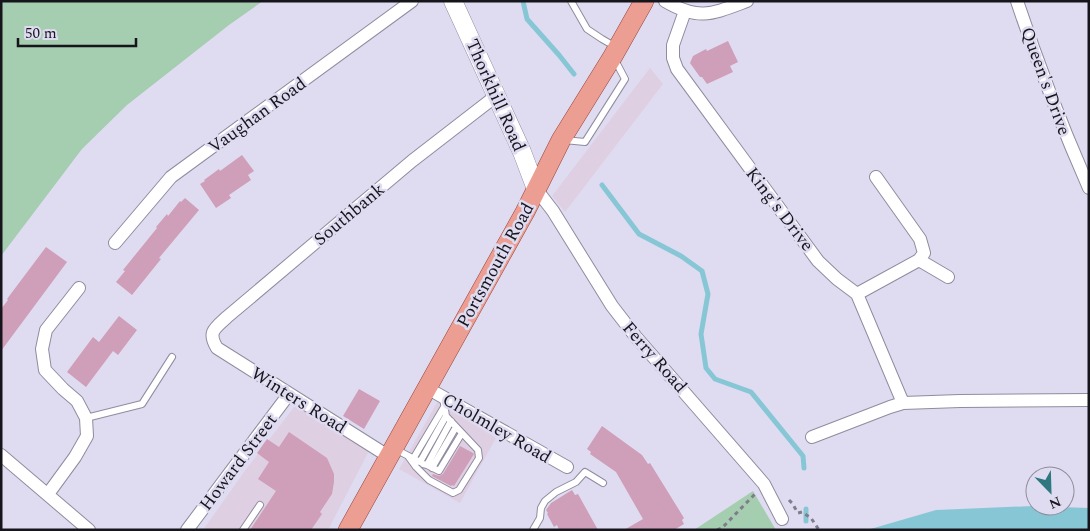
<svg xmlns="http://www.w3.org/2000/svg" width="1090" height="531" viewBox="0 0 1090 531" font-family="Spectral,serif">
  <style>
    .commercial { fill: #dfcfe2 }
    .green { fill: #a5cdb0 }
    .water { fill: #87c7d5 }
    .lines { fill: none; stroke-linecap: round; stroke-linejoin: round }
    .stream { stroke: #87c7d5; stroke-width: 5 }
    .building { fill: #cf9eb8 }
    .lane-casing { stroke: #8f8c9f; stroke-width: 8 }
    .street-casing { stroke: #8f8c9f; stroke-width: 14 }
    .secondary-casing { stroke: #8f8c9f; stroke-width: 19 }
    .primary-casing { stroke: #984439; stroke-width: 20 }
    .path { stroke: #7f7d8b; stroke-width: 3; stroke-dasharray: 4 4; stroke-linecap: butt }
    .lane { stroke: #fff; stroke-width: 6 }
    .street { stroke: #fff; stroke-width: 12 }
    .secondary { stroke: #fff; stroke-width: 18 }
    .primary { stroke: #eb9e91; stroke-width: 19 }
    .labels { text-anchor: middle; stroke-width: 5; stroke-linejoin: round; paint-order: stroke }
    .street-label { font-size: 18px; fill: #16151c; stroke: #dfdcf1 }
  </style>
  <rect width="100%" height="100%" fill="#dfdcf1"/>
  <path class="commercial" d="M650,68L663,84L565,212L552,196Z
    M438,401L496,438L460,503L399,469Z
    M295,406L369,451L328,530H203L244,472Z"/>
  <path class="green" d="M1,1H263L229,25L127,105L82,149L1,256Z
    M753,491L776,530H694Z"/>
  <path class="water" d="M1033,506L1089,508V530H867L936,510Z"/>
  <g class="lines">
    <path class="stream" d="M523,1L527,19L559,55L574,74
      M602,185L639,234L681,256L702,271L708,294L701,334L706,368L715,379L751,392L803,456L804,468
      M806,509V521"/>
  </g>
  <path class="building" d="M728,41L738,62L730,66L733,72L707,84L702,77H700L690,63L693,56L706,49L707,51Z
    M242,155L254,171L248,175L251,180L229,195L231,198L216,208L200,184L205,181L204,180L219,169L220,171Z
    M185,198L199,210L159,258L161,259L132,295L116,282L125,271L123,270L157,228L156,227L167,214L168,216L180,201L181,202Z
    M46,247L67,262L1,351V309L8,300L7,299Z
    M119,316L137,330L118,355L113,351L86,387L67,372L93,337L99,342Z
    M359,389L380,401L364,429L343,416Z
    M602,426L642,455L648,464L650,463L684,518L682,520L684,524L674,530H624L643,519L616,472L590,454L591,452L587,449Z
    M289,432L327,458L334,474V482L332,494L320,512L322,514L311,530H250L276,491L258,479L269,462L257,453L267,439L279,447Z
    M460,446L473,453L474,454L454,486L452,485L451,486L432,476L433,474L439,476L443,474Z
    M572,490L575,495L578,494L598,530H559L557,525L554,527L547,514L548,513L546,510L551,503Z"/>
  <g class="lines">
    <g class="lane-casing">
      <path id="lane" d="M571,1L587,29L602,39L616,47
        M564,140L585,142L625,79L615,60
        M86,418L142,404L172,357
        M395,449L420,462L446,416L443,398
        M408,456L416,467L429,480L453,493L459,490L479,458L478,450L446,416
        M413,459L444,407
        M423,464L427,465L451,421
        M427,465L439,471L462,433
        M432,468L456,427
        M243,530L260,505
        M533,530L540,518L541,508L545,501L556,492L576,482L585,472L603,483"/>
    </g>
    <g class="street-casing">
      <path id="street" d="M665,1C699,21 712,14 747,1
        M1017,1C1038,64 1062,127 1089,188
        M685,11L673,45V58L677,69L818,261L837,279L857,294L903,403
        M536,189L553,211L612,306L636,337L764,484L782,519
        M115,243L171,177L412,1
        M919,260L948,277
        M857,294L919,260L924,253L920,239L876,177
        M427,388L567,467
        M812,437L890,407L903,403L960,401L1089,400
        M1,455L89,530
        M388,456L217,348C207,332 215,328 227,317L412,161L496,96
        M48,494L75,457L87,436L86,418L77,401L63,389L45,370L42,349L46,330L79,288
        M187,530L289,394"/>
    </g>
    <g class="secondary-casing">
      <path id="secondary" d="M453,1L522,152L536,189"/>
    </g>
    <g class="primary-casing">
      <path id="primary" d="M348,530L525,212L561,140L613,56L644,1"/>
    </g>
    <path class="path" d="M789,500L792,503L798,513L802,512L811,518L819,530
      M717,530L722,528L755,494"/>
    <use href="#lane" class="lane"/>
    <use href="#street" class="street"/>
    <use href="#secondary" class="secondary"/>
    <use href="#primary" class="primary"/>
  </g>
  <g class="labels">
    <g class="street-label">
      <text transform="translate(1046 81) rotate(70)" y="6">Queen's Drive</text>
      <text transform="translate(496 95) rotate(66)" y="6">Thorkhill Road</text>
      <text transform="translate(257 115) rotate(-36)" y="6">Vaughan Road</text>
      <text transform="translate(780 209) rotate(53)" y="6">King's Drive</text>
      <text transform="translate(349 214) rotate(-40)" y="6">Southbank</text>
      <text transform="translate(495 265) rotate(-61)" y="6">Portsmouth Road</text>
      <text transform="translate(655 357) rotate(49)" y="6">Ferry Road</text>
      <text transform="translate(299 400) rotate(32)" y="6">Winters Road</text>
      <text transform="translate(497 428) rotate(30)" y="6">Cholmley Road</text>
      <text transform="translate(238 462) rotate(-53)" y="6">Howard Street</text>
    </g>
  </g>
  <rect width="1090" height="531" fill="none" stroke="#16151c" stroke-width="5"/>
  <g transform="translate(1050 491) rotate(157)"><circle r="24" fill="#dfdcf1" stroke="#8f8c9c"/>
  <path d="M0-4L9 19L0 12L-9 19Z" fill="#2f787f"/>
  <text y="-8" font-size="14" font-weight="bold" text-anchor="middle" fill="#16151c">N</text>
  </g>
  <path d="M18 38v8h118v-8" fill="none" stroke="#16151c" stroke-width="2.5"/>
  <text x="25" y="38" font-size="15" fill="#16151c" stroke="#dfdcf1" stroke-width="4" paint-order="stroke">50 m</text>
</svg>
